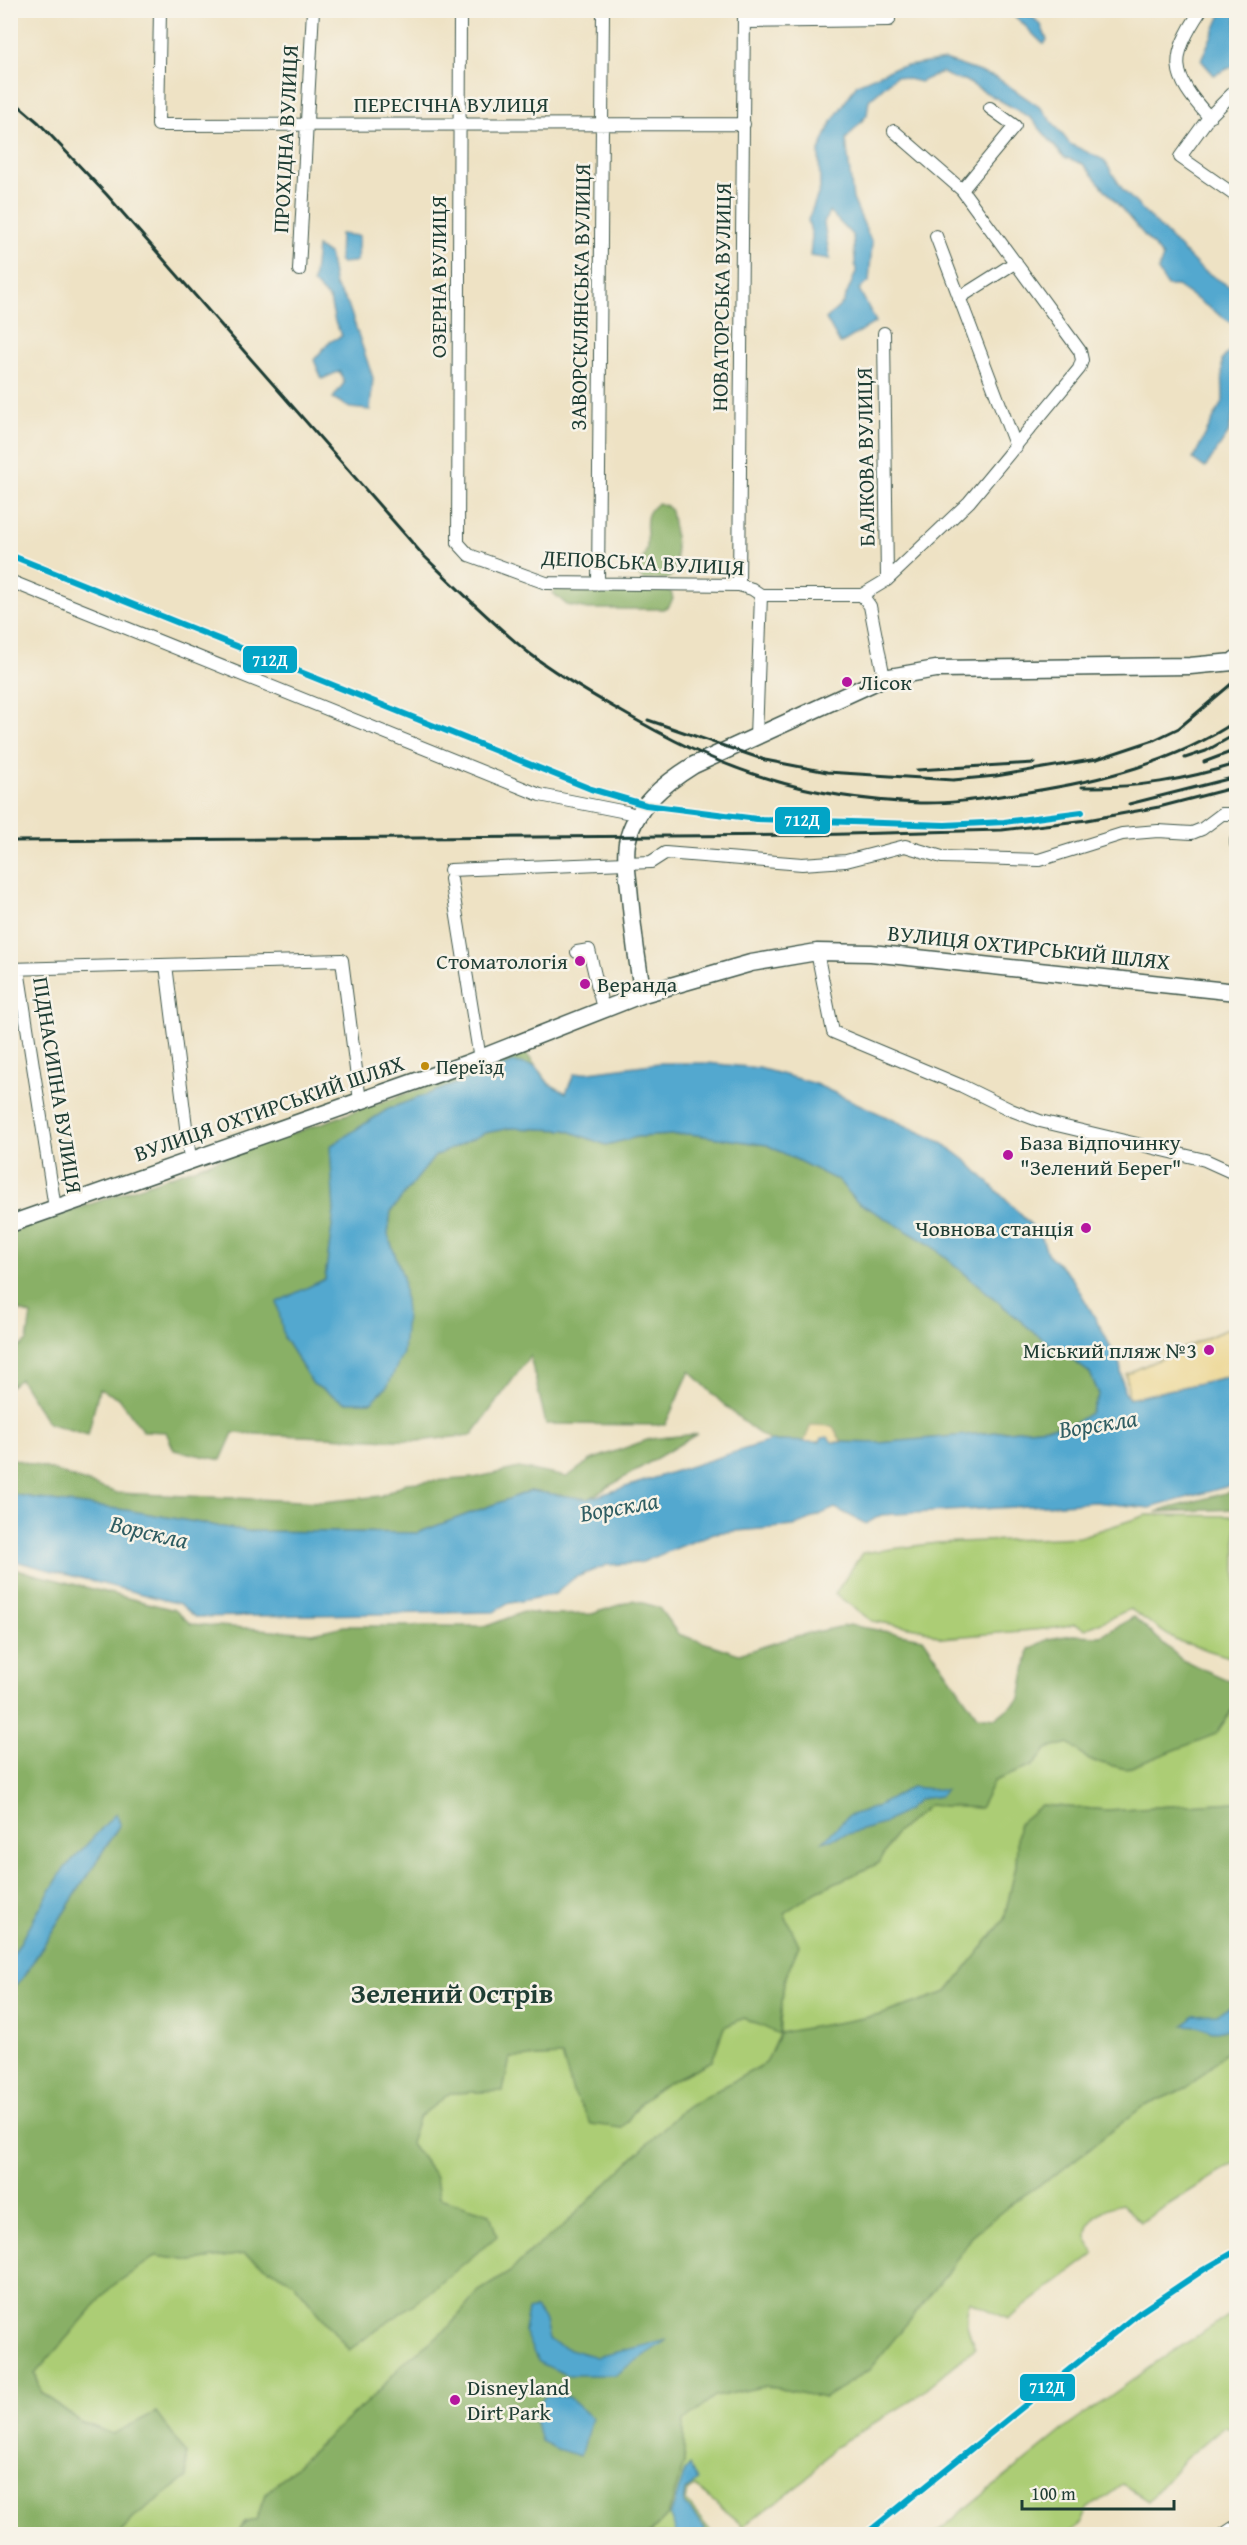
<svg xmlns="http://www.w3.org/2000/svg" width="1247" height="2545" viewBox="0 0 1247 2545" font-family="'Gentium Book Plus',serif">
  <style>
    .green { fill: #accd75; stroke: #668554; stroke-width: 1.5 }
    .forest { fill: #89b066; stroke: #54764d; stroke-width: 1.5 }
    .sand { fill: #eeda9e; stroke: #868c69; stroke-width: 1.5 }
    .water { fill: #53a8cf; stroke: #397282; stroke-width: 1.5 }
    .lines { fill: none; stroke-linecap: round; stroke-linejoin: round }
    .street-casing { stroke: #3e564a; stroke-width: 14 }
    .secondary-casing { stroke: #3e564a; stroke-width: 19 }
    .street { stroke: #fff; stroke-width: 12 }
    .secondary { stroke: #fff; stroke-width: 16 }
    .rail { stroke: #1f3d34; stroke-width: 3 }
    .rail-1-casing { stroke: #f7f3e8; stroke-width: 10 }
    .rail-1 { stroke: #02a4c6; stroke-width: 6 }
    .poi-dot { fill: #b5179e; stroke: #f7f3e8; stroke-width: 2 }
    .bus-dot { fill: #c18c0d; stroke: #f7f3e8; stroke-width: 2 }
    .labels { text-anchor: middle; stroke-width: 5; stroke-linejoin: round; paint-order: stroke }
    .bus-label { font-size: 20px; fill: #1f3d34; stroke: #f7f3e8; text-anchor: start }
    .street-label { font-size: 22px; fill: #1f3d34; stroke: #f7f3e8 }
    .poi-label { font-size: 22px; fill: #1f3d34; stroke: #f7f3e8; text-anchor: start }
    .water-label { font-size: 24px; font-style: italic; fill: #2f5d62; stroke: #f7f3e8 }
    .district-label { font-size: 28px; font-weight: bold; fill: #1f3d34; stroke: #f7f3e8 }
    .line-badge { stroke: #f7f3e8; stroke-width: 2 }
    .badge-label { font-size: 16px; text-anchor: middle; font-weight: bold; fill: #fff }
  </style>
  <rect width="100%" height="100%" fill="#f7f3e8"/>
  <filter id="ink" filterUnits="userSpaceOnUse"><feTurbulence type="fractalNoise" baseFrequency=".0167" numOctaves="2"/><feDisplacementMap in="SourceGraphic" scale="12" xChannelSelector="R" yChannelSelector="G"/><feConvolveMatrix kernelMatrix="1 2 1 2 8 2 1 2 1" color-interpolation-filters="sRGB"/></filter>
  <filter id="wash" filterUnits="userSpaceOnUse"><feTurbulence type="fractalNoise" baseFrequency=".008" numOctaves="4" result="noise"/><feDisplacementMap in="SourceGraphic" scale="24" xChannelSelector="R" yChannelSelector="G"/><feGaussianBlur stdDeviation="1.35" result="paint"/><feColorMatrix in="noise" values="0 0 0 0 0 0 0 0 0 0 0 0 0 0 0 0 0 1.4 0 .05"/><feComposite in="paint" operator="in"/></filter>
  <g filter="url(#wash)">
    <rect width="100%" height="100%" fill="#eee2c4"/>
    <path class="green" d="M1147,1515L1236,1516V1659L1175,1640L1130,1609L1086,1629L1075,1624L1055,1628L942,1638L921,1629L872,1621L835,1594L862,1553L937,1543L1079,1537Z
      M1236,1704V1802L1107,1810L1041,1805L1018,1824L1016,1866L1004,1920L947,1992L880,2015L779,2034L766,2063L682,2110L560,2229L532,2250L510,2272L479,2291L448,2328L403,2363L381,2389L265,2494L257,2519L245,2523L236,2534H118L139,2513L187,2478L113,2434L81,2422L42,2392L35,2373L111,2287L156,2256L193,2261L244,2254L293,2282L349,2350L430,2292L490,2214L439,2198L436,2177L410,2142L418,2118L450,2093L503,2091L510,2058L563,2056L573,2092L622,2128L641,2102L669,2082L712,2061L724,2027L744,2018L779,2033L784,1981L799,1945L784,1913L817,1891L879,1863L895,1834L929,1805L980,1808L994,1781L1032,1766L1047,1749L1069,1743L1089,1760L1126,1769L1216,1734Z
      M1236,2044V2162L1141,2222L1122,2204C1106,2207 1086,2217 1087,2237C1087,2242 1091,2249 1094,2254L1008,2319L970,2301C963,2318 968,2332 975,2348L914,2399L834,2447L807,2479L743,2526L695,2486L688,2491L686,2501L713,2534H650L668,2515L684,2463L683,2421L715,2397L766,2386L825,2398L947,2274L973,2235L1012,2203L1062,2170L1142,2107L1188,2087Z
      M1236,2311V2430L1223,2427L1183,2461L1148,2501L1122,2484L1088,2509L1082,2523L1067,2534H935L1068,2426L1172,2352Z"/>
    <path class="forest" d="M658,503L667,506L671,511C674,527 682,569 668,579L643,580L637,573C639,563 646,556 647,546C649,529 640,515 658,503Z
      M557,585L665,588L671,592L673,599L669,606L663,609H588L567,605L553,593Z
      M525,1052L549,1084L535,1066L331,1146L334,1211L325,1279L284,1338L313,1384L344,1402H372L403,1277L388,1235L391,1211L435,1156L485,1133L511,1128L566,1130L606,1145L637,1137L690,1134L767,1145L839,1181L856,1201L931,1245L1035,1333L1090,1373L1099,1394L1090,1413L1072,1425L880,1443L770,1441L751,1428L721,1402L690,1371L665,1425L546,1424L530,1356L472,1435L417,1441L233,1433L221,1460L174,1450L166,1432L143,1431L119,1398L99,1389L88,1435L48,1423L20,1379L11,1386V1353L27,1341L31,1315L16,1309L11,1314V1232Z
      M697,1434L588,1499L530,1491L417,1533L246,1531L126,1510L58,1502L11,1494L10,1458L49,1469L117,1493L323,1502L381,1496L406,1483L474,1478L519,1468L567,1477L591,1460L650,1439Z
      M1236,1490V1509L1156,1512Z
      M10,1568L175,1610L191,1624L313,1633L344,1626H487L523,1612L551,1615L592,1614L634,1600L659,1608L678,1634L739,1654L797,1636L849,1625L923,1638L977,1716L996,1718L1020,1699L1029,1649L1048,1639L1072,1635L1101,1636L1134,1617L1182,1660L1235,1683L1236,1704L1216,1734L1126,1769L1089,1760L1069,1743L1047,1749L1032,1766L994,1781L980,1808L929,1805L895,1834L879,1863L817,1891L784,1913L799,1945L784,1981L779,2033L880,2015L947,1992L1004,1920L1016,1866L1018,1824L1041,1805L1107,1810L1236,1802V2044L1188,2087L1142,2107L1062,2170L1012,2203L973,2235L947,2274L869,2370L825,2398L766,2386L715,2397L684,2421V2463L668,2515L649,2534H236L245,2523L257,2519L265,2494L381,2389L403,2363L448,2328L479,2291L510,2272L532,2250L560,2229L682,2110L766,2063L779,2034L744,2018L724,2027L712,2061L669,2082L641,2102L622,2128L591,2124L573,2092L562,2056L510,2058L503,2091L450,2093L418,2118L410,2142L436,2177L439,2198L490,2214L497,2236L430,2292L349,2350L293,2282L244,2254L192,2261L156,2256L111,2287L35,2374L42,2393L81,2422L113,2434L156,2412L186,2453L187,2478L139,2513L118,2534H11V1989L22,1979L120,1824L11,1958Z"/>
    <path class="sand" d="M1236,1325V1375L1129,1399L1126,1374Z
      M811,1425L832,1426L842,1442H804Z"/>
    <path class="water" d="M1223,10L1236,11V65L1214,75L1201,60Z
      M990,11H1026L1041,25L1047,40L1044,44C1031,35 1021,17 1005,11C1001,10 995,11 990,11Z
      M945,60L997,78L1041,108L1070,144L1104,160L1123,190L1201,269L1230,287L1236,288V326L1177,286H1167L1158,271L1163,257L1083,164L1064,157L1031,118L964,80L953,79L942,72L920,82L896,76L869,100L867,115L846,139L853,199L872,243L869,282L859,289L876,322L840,344L826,319L843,303L856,272L853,236L829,211L824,223L830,259L810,256L812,236L808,220L820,189L819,151L831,123L857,84L894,68Z
      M340,234L359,236L357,260L354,262L341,263L339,260Z
      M317,247L329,254L335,286L348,304L373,378L370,410L350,408L333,398L344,383L340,371L322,379L314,360L329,342L342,336L335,322L330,300L313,283Z
      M1236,343V404L1228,434L1205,468L1193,459L1223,400L1222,360Z
      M514,1062L535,1066L549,1084L566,1093L574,1074L659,1063H707L759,1068L813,1083L941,1142L968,1162L1041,1235L1047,1253L1072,1278L1101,1328L1120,1365L1124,1391L1129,1399L1236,1375V1484L1150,1508L1095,1502L881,1515L866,1524L835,1508L794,1526L714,1533L640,1563L607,1565L574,1578L555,1594L506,1604L494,1612L195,1617L180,1604L11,1560V1494L58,1502L126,1510L246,1531L417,1533L530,1491L588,1499L770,1441L820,1442L822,1438L828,1437L832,1442L880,1443L1072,1425L1090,1413L1099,1394L1090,1373L1035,1333L931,1245L856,1201L839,1181L767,1145L690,1134L637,1137L606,1145L566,1130L511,1128L485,1133L435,1156L391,1211L388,1235L403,1277L406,1313L403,1353L388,1385L372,1402H344L313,1384L284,1338L277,1302L325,1279L334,1211L330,1146L388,1109Z
      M911,1787L946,1790L940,1796L919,1799L906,1811L883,1824L823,1841L848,1816L876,1807Z
      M116,1813L120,1824L22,1979L11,1989V1958L47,1896L63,1870Z
      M1236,2004V2031L1226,2029L1212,2032L1198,2026L1184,2025L1194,2015L1217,2014Z
      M536,2308L545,2321L549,2340L566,2348L596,2357L667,2340L615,2375H567L538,2362L524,2331L528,2310Z
      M546,2395L568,2397L592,2418L580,2456L557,2449L541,2441L533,2412Z
      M690,2465L697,2480L686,2491L684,2503L705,2528L706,2534H677L670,2516L685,2471Z"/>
  </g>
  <g filter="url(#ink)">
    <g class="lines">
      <g class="street-casing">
        <path id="street" d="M160,10L158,125L744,124
          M460,10L458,543L469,555L546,583L739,585L752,589L761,595H862L887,580L969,502L1079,369L1082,360L1080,351L962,190L894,131
          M1201,10C1169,59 1170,74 1209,117
          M744,22L889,20V10
          M1236,90L1209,117L1180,157L1236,196
          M962,190L1015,126L990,108
          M936,236L1016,447
          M299,270L313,10
          M959,298L1016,262
          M884,333L887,580
          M10,581L540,795L626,812L638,816
          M598,584L603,10
          M739,585L744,10
          M862,595L870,606L884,678
          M756,737L761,595
          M1236,840V844
          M450,870L651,862L665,853L802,864L846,861L905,846L942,857L1039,860L1122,834L1158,831L1192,833L1202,829L1222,814H1236
          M451,879L480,1059
          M577,952L589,950L603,1009
          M817,952L833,1032L962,1086L1011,1110L1040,1121L1205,1160L1236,1174
          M166,965L190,1159
          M10,969L342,960L360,1101
          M18,969L55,1208
          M1224,2534L1236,2526"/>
      </g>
      <g class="secondary-casing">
        <path id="secondary" d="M643,994C637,962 633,931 630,898C629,881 624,861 627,843C634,807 665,783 694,765L884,678L936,669L1190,666L1233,662L1236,659
          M10,1224L468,1063L643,994L751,963L817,952L871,953L1236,992"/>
      </g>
      <use href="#street" class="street"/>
      <use href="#secondary" class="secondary"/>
      <path class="rail" d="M10,98L39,123L107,195L423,555C457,588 492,623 529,653C556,674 587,692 617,709C665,737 715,763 769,779C817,794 870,801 920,803C956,804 993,797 1028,792C1100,781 1176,762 1236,721
        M648,720L765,760L827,772L953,780L996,776L1097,759L1154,740L1179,728L1236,680
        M1185,758L1206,751L1236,734
        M1204,762L1236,750
        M917,770L1034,763
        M1082,787C1138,788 1184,780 1236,764
        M1129,804L1236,777
        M10,841L808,835L1002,830L1087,820L1159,807L1236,787"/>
      <g class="rail-1-casing">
        <path id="rail-1" d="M10,555L591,789L646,805L757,819L945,825L1004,822L1082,812
          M866,2534L1139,2313L1203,2270L1236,2251"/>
      </g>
      <use href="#rail-1" class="rail-1"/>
    </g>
  </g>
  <g class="poi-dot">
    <circle cx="847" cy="682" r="6"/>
    <circle cx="580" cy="961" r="6"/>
    <circle cx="585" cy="984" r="6"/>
    <circle cx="1008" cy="1155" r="6"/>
    <circle cx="1086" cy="1228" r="6"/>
    <circle cx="1209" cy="1350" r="6"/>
    <circle cx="455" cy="2400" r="6"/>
  </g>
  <circle class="bus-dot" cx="425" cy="1066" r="5"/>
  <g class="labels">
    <g class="bus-label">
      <text x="436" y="1074">Переїзд</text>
    </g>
    <g class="street-label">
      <text x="451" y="112">ПЕРЕСІЧНА ВУЛИЦЯ</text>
      <text transform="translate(285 139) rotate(-87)" y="8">ПРОХІДНА ВУЛИЦЯ</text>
      <text transform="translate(438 277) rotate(-90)" y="8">ОЗЕРНА ВУЛИЦЯ</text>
      <text transform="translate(580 297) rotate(-89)" y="8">ЗАВОРСКЛЯНСЬКА ВУЛИЦЯ</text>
      <text transform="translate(721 297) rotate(-89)" y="8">НОВАТОРСЬКА ВУЛИЦЯ</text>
      <text transform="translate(865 457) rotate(-91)" y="8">БАЛКОВА ВУЛИЦЯ</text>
      <text transform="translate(643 562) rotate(3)" y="8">ДЕПОВСЬКА ВУЛИЦЯ</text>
      <text transform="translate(1029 947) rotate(6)" y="8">ВУЛИЦЯ ОХТИРСЬКИЙ ШЛЯХ</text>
      <text transform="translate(58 1085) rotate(81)" y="8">ПІДНАСИПНА ВУЛИЦЯ</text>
      <text transform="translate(269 1108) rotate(-19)" y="8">ВУЛИЦЯ ОХТИРСЬКИЙ ШЛЯХ</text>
    </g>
    <g class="poi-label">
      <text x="859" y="690">Лісок</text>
      <text x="568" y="969" text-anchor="end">Стоматологія</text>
      <text x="597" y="992">Веранда</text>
      <text x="1020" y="1150">База відпочинку<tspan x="1020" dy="25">"Зелений Берег"</tspan></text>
      <text x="1074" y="1236" text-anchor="end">Човнова станція</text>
      <text x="1197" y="1358" text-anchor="end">Міський пляж №3</text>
      <text x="467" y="2395">Disneyland<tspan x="467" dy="25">Dirt Park</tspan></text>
    </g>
    <g class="water-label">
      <text transform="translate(1098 1424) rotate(-9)" y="8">Ворскла</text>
      <text transform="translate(619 1507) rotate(-10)" y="8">Ворскла</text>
      <text transform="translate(149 1532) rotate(13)" y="8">Ворскла</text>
    </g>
    <g class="district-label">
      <text x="452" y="2003">Зелений Острів</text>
    </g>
  </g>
  <g class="line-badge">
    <rect x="242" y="645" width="56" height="29" rx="6" fill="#02a4c6"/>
    <rect x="774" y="806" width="57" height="29" rx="6" fill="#02a4c6"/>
    <rect x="1019" y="2373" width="57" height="29" rx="6" fill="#02a4c6"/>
  </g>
  <g class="badge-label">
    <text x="270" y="666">712Д</text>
    <text x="802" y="826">712Д</text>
    <text x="1047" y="2393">712Д</text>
  </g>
  <rect width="1247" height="2545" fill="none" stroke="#f7f3e8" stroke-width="36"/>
  <path d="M1022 2500v9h152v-9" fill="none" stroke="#1f3d34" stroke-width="3"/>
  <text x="1031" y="2500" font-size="18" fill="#1f3d34" stroke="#f7f3e8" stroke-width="4.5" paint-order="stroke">100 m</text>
</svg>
